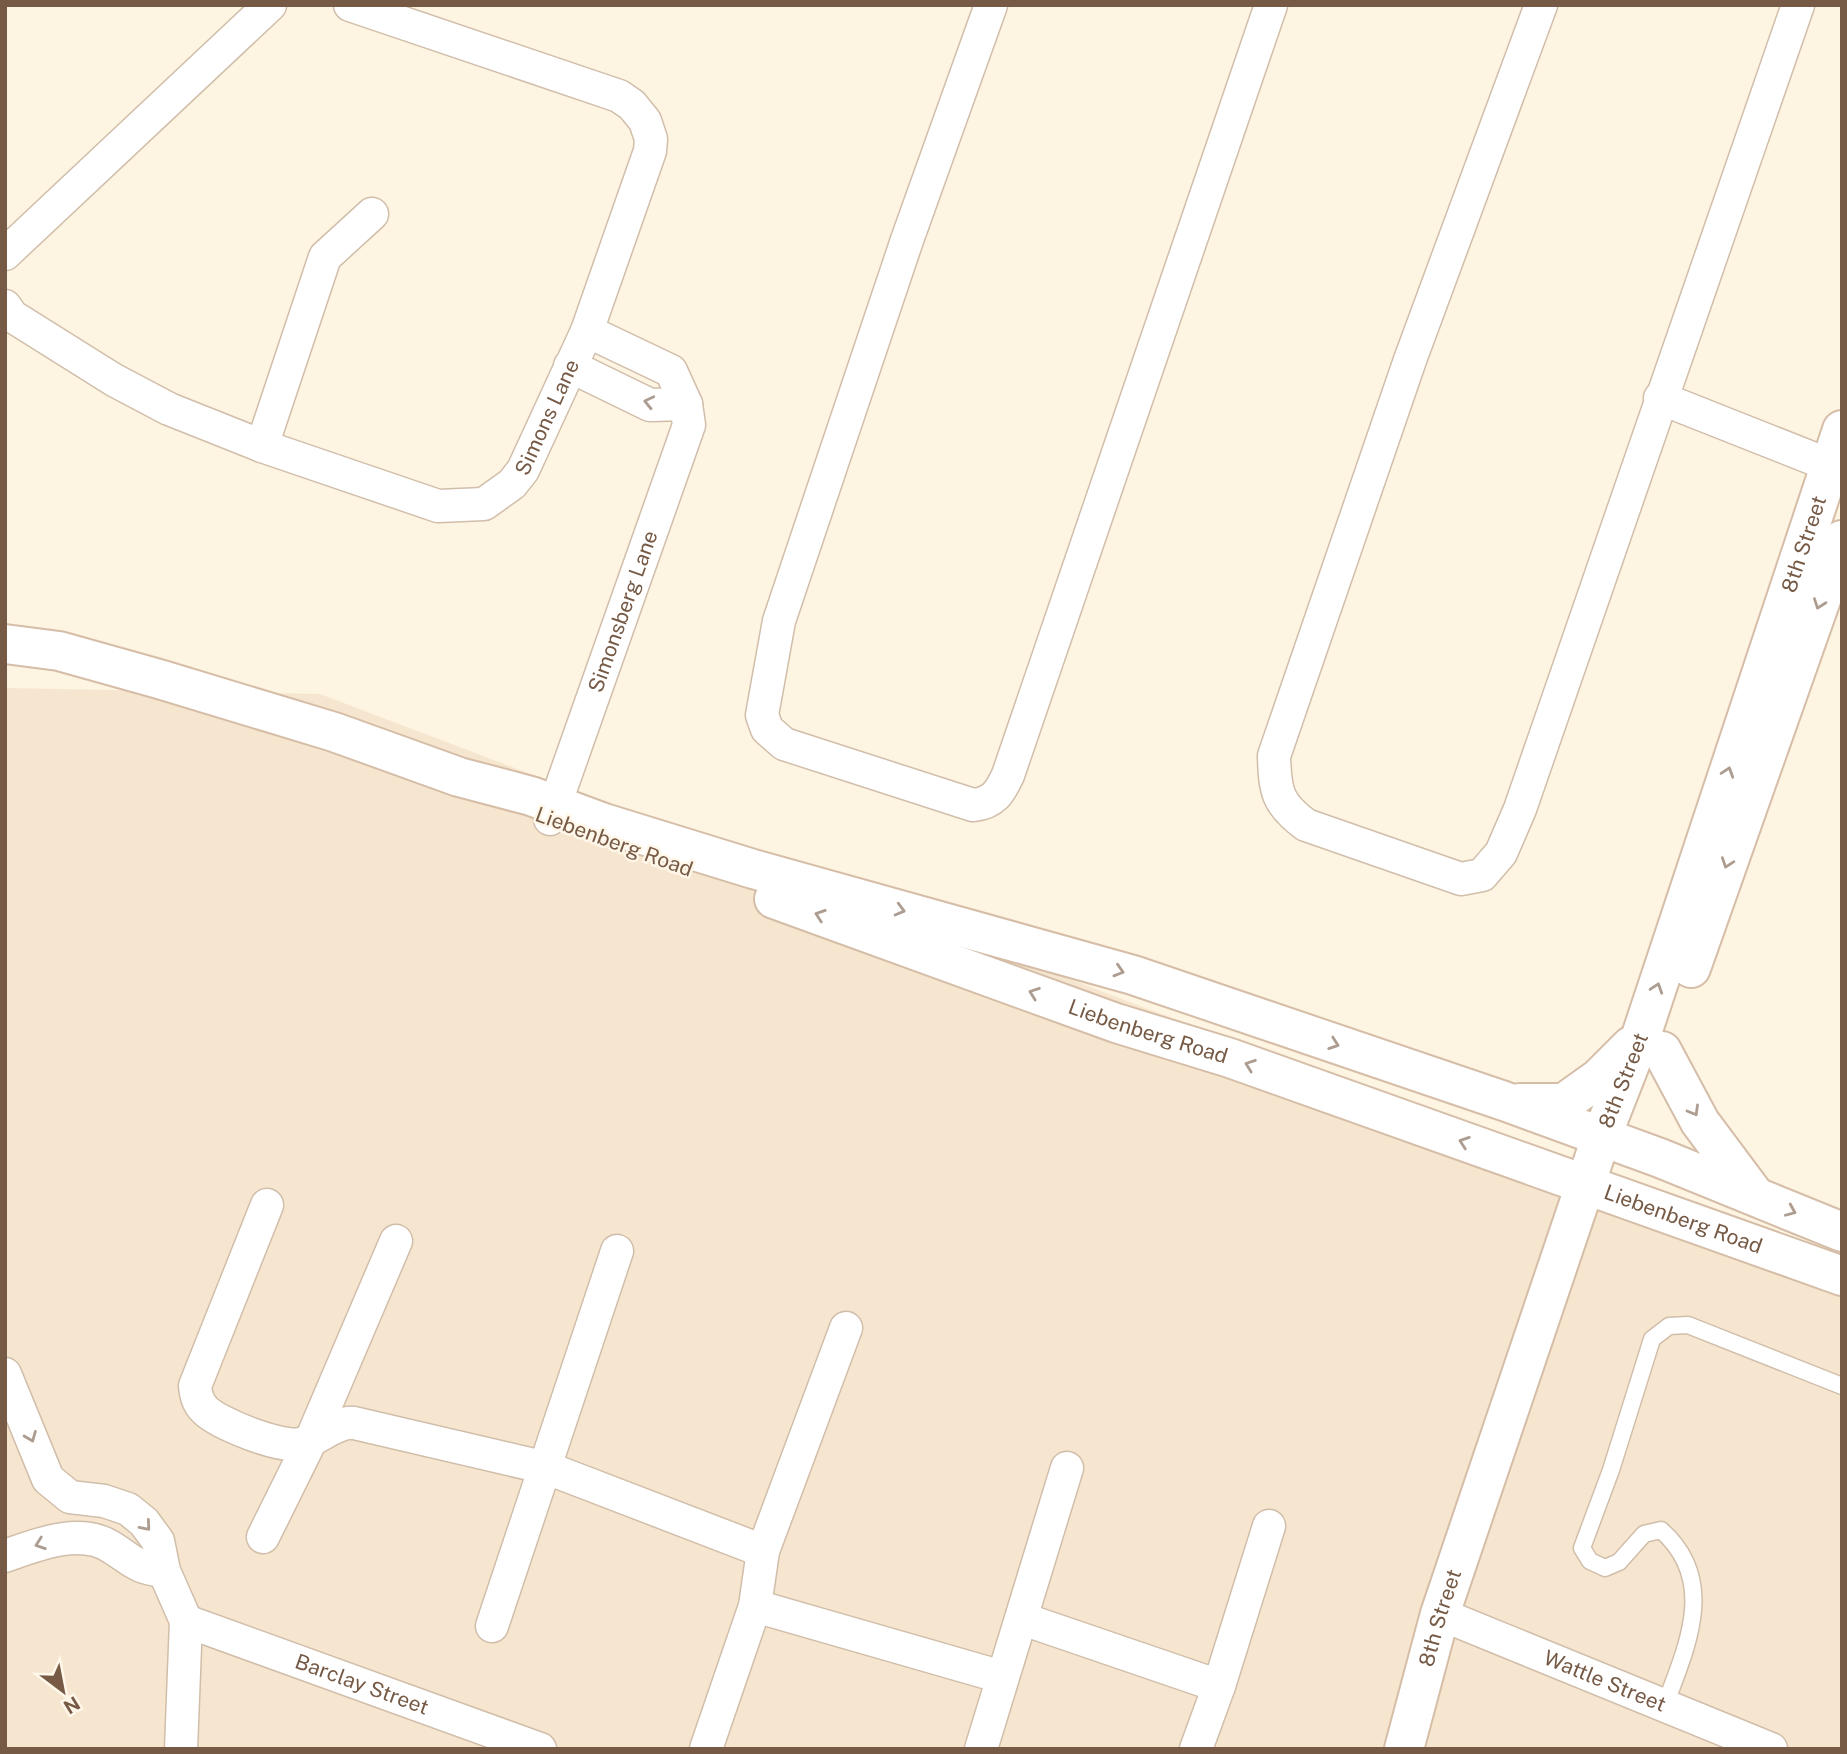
<svg xmlns="http://www.w3.org/2000/svg" width="1847" height="1754" viewBox="0 0 1847 1754" font-family="'Public Sans',sans-serif">
  <style>
    .residential { fill: #f6e6cf }
    .lines { fill: none; stroke-linecap: round; stroke-linejoin: round }
    .lane-casing { stroke: #d1beaa; stroke-width: 19 }
    .street-casing { stroke: #d1beaa; stroke-width: 35 }
    .secondary-casing { stroke: #d5bda7; stroke-width: 42 }
    .lane { stroke: #fff; stroke-width: 16 }
    .street { stroke: #fff; stroke-width: 32 }
    .secondary { stroke: #fff; stroke-width: 38 }
    .oneway { stroke: #ad9c90 }
    .labels { text-anchor: middle; stroke-width: 5; stroke-linejoin: round; paint-order: stroke }
    .street-label { font-size: 21px; fill: #765a46; stroke: #fff7e9 }
  </style>
  <rect width="100%" height="100%" fill="#fdf4e1"/>
  <path class="residential" d="M5,688L320,694L1842,1273V1749H5Z"/>
  <g class="lines">
    <g class="lane-casing">
      <path id="lane" d="M1665,1705C1687,1646 1718,1580 1661,1530L1644,1534L1619,1562L1605,1568L1590,1561L1582,1548L1611,1470L1652,1339L1669,1326L1688,1325L1842,1386"/>
    </g>
    <g class="street-casing">
      <g id="street">
        <path d="M991,5L907,240L779,621L762,715L767,729L784,744L973,805C994,803 1000,792 1008,775L1271,5"/>
        <path d="M1541,5L1410,360L1274,756C1275,791 1277,804 1306,825L1461,879L1482,875L1501,853L1520,809L1798,5"/>
        <path d="M5,254L270,5"/>
        <path id="s1" d="M5,306L12,316L114,380L169,409L262,446L438,506L484,504L512,484L523,470L587,331L650,151L651,139L645,121L632,105L619,96L350,5"/>
        <path d="M570,366L650,405L686,404"/>
        <path d="M1660,398L1842,470"/>
        <path d="M262,446L325,257L372,214"/>
        <path id="s2" d="M550,819L689,425L686,404L671,371L587,331"/>
        <path d="M267,1205L195,1386C196,1396 198,1403 205,1410C219,1424 280,1448 300,1444C318,1440 336,1421 354,1423L547,1468L763,1551"/>
        <path d="M5,1374L48,1479L70,1497L104,1501L128,1509L144,1522L158,1541L164,1571L186,1621L181,1749"/>
        <path d="M263,1537L311,1440L396,1241"/>
        <path d="M5,1556C36,1545 80,1527 111,1547C135,1562 134,1567 164,1571"/>
        <path d="M755,1606L1002,1677"/>
        <path id="s3" d="M1440,1614L1771,1749"/>
        <path d="M1023,1619L1219,1686L1269,1526"/>
        <path id="s4" d="M186,1621L540,1749"/>
        <path d="M492,1626L617,1251"/>
        <path d="M706,1749L755,1606L763,1551L846,1328"/>
        <path d="M981,1749L1067,1468"/>
        <path d="M1196,1749L1219,1686"/>
      </g>
    </g>
    <g class="secondary-casing">
      <g id="secondary">
        <path d="M5,644L59,651L159,679L334,732L459,777L531,796L604,823L753,869L1133,975L1504,1101L1660,1158L1842,1232"/>
        <path id="s5" d="M774,899L1116,1023L1230,1058L1842,1276"/>
        <path d="M1691,968L1842,540"/>
        <path d="M1662,1051L1700,1122L1753,1193"/>
        <path d="M1520,1103H1564L1599,1078L1631,1046"/>
        <path id="s6" d="M1404,1749L1440,1614L1601,1138L1641,1036L1842,430"/>
      </g>
    </g>
    <use href="#lane" class="lane"/>
    <use href="#street" class="street"/>
    <use href="#secondary" class="secondary"/>
  </g>
  <defs><path id="oneway-chevron" d="M-2-3.5L2.5 0L-2 3.5" fill="none" stroke-width="1.6" stroke-linecap="round" stroke-linejoin="round" transform="scale(1.75)"/></defs>
  <g class="oneway">
    <use href="#oneway-chevron" transform="translate(649 402) rotate(-167)"/>
    <use href="#oneway-chevron" transform="translate(1819 604) rotate(110)"/>
    <use href="#oneway-chevron" transform="translate(1728 772) rotate(-72)"/>
    <use href="#oneway-chevron" transform="translate(1727 863) rotate(109)"/>
    <use href="#oneway-chevron" transform="translate(900 910) rotate(15)"/>
    <use href="#oneway-chevron" transform="translate(820 915) rotate(-161)"/>
    <use href="#oneway-chevron" transform="translate(1119 971) rotate(17)"/>
    <use href="#oneway-chevron" transform="translate(1657 988) rotate(-72)"/>
    <use href="#oneway-chevron" transform="translate(1034 993) rotate(-160)"/>
    <use href="#oneway-chevron" transform="translate(1334 1044) rotate(19)"/>
    <use href="#oneway-chevron" transform="translate(1250 1065) rotate(-160)"/>
    <use href="#oneway-chevron" transform="translate(1694 1111) rotate(60)"/>
    <use href="#oneway-chevron" transform="translate(1464 1142) rotate(-161)"/>
    <use href="#oneway-chevron" transform="translate(1791 1211) rotate(23)"/>
    <use href="#oneway-chevron" transform="translate(31 1437) rotate(68)"/>
    <use href="#oneway-chevron" transform="translate(146 1526) rotate(49)"/>
    <use href="#oneway-chevron" transform="translate(40 1544) rotate(161)"/>
  </g>
  <g class="labels">
    <g class="street-label">
      <text dy="7" stroke="none"><textPath href="#s1" startOffset="637">Simons Lane</textPath></text>
      <text dy="7" stroke="none"><textPath href="#s6" startOffset="1270">8th Street</textPath></text>
      <text dy="7" stroke="none"><textPath href="#s2" startOffset="220">Simonsberg Lane</textPath></text>
      <text transform="translate(614 842) rotate(20)" y="7">Liebenberg Road</text>
      <text dy="7" stroke="none"><textPath href="#s5" startOffset="397">Liebenberg Road</textPath></text>
      <text dy="7" stroke="none"><textPath href="#s6" startOffset="704">8th Street</textPath></text>
      <text dy="7" stroke="none"><textPath href="#s5" startOffset="964">Liebenberg Road</textPath></text>
      <text dy="7" stroke="none"><textPath href="#s6" startOffset="136">8th Street</textPath></text>
      <text dy="7" stroke="none"><textPath href="#s3" startOffset="178">Wattle Street</textPath></text>
      <text dy="7" stroke="none"><textPath href="#s4" startOffset="187">Barclay Street</textPath></text>
    </g>
  </g>
  <rect width="1847" height="1754" fill="none" stroke="#765a46" stroke-width="14"/>
  <g transform="translate(63 1691) rotate(148)" stroke="#fff7e9" stroke-width="5" paint-order="stroke">
  <path d="M0-5L12 26L0 18L-12 26Z" fill="#765a46"/>
  <text y="-10" font-size="19" font-weight="bold" text-anchor="middle" fill="#765a46">N</text>
  </g>
</svg>
